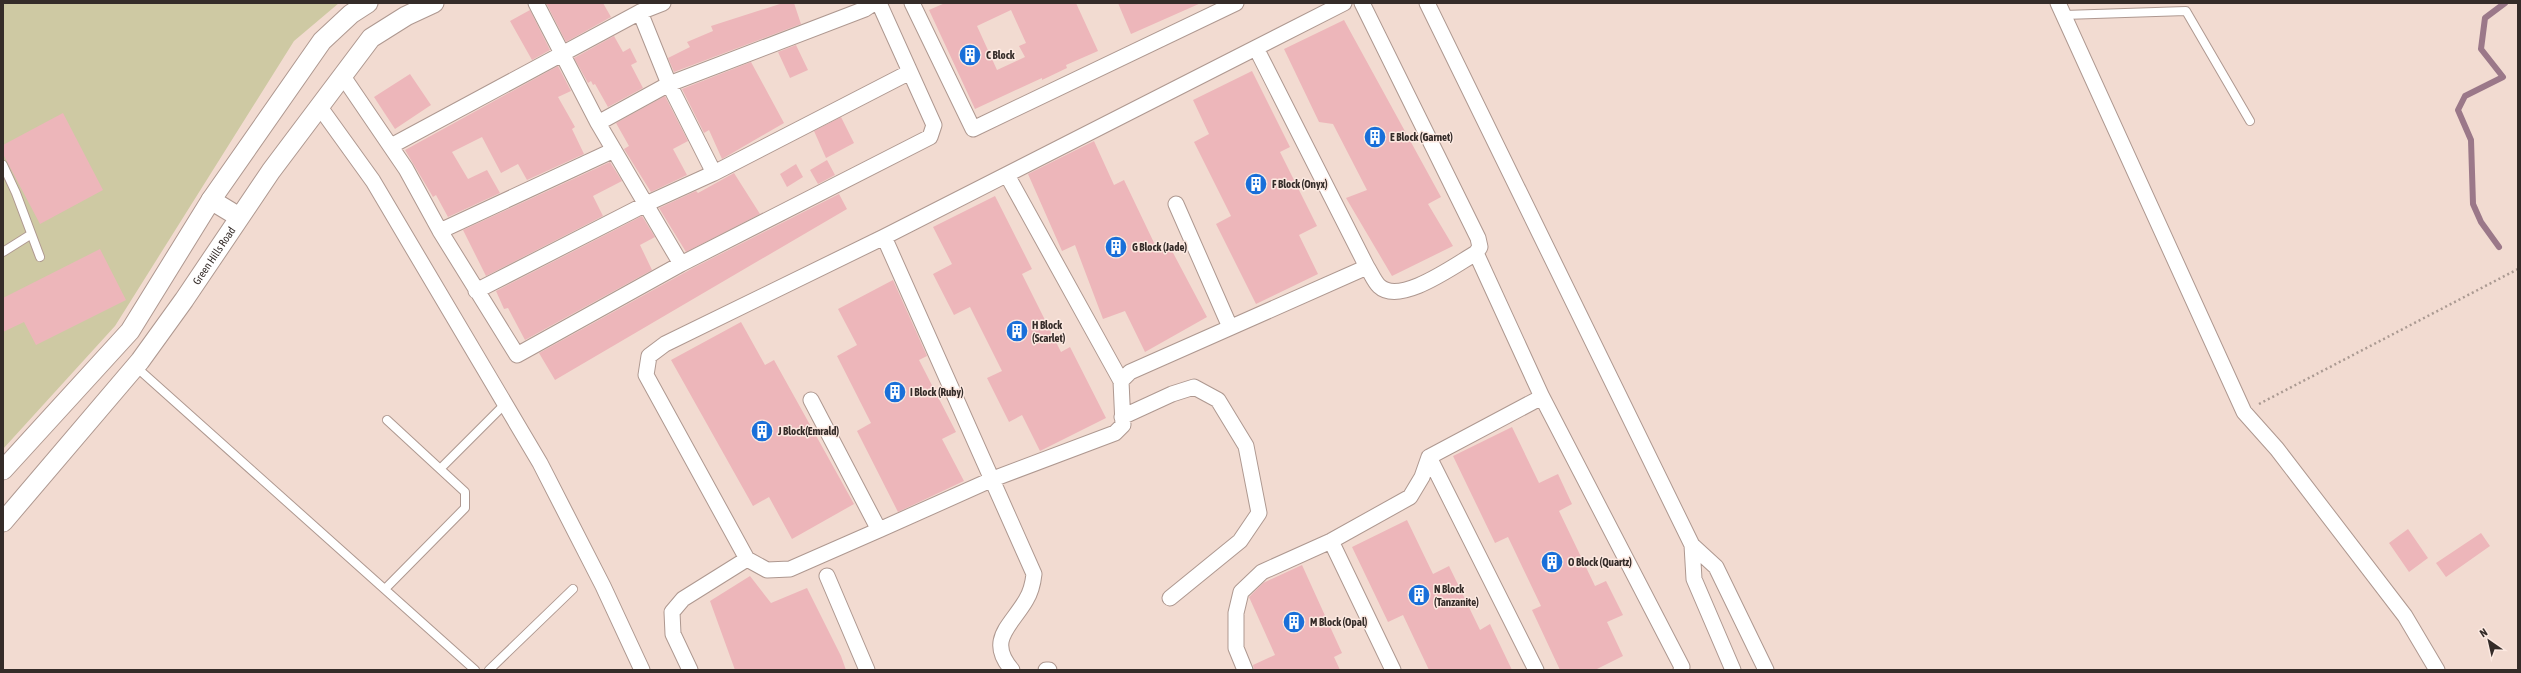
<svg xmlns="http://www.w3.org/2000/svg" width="2521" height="673" viewBox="0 0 2521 673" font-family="'Asap Condensed',sans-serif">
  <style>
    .green { fill: #cec9a3 }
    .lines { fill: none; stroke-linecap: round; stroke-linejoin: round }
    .stream { stroke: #9b7889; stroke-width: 6 }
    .building { fill: #edb6ba; fill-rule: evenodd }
    .service-casing { stroke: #ae9890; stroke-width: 10 }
    .minor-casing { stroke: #ae9890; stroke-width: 17 }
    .tertiary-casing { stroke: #ae9890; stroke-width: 21 }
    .path { stroke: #ab9a92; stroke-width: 2.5; stroke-dasharray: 2 3; stroke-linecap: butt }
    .service { stroke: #fff; stroke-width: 8 }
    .minor { stroke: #fff; stroke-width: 15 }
    .tertiary { stroke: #fff; stroke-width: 19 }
    .labels { text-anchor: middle; stroke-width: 3; stroke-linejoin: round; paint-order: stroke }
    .poi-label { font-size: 11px; font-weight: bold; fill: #352c29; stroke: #fce9e1; text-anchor: start }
    .street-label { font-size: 11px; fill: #352c29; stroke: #fce9e1 }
  </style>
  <rect width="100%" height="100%" fill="#f2dbd1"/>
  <path class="green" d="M3,3H339L294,41L115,326L3,449Z"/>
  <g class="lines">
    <path class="stream" d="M2499,247L2481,222L2473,204L2471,140L2458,110L2465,96L2503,77L2481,49L2485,18L2505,3"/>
  </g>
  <path class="building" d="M546,3H603L611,17L566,42Z
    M783,3H794L801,24L674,72L668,58L690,47L687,42L713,31L711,26Z
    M945,3H1076L1098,51L1066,65L1067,68L1042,80V78L975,109L929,10ZM1011,10L1026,43L1019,46L1025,57L997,70L977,26Z
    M1118,3H1201L1131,34Z
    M530,10L550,50L532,60L510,21Z
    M1344,20L1441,197L1428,204L1453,246L1392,276L1346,198L1367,190L1333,124L1319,122L1284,49Z
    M614,36L623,52L630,48L637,62L631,65L643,88L608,107L595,84L593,85L591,81L588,83L574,58Z
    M796,45L808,70L790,78L778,52Z
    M751,62L784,123L722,159L709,130L704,133L682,89Z
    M558,66L571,91L558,97L575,127L572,129L584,154L527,180L518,164L501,173L482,137L452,152L468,179L487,170L500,193L448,217L436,195L433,197L405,150Z
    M1252,71L1290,147L1280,152L1317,226L1299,235L1318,274L1256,304L1216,224L1231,216L1194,142L1209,134L1193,100Z
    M410,74L431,105L395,129L374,97Z
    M665,96L688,141L673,149L687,175L651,192L624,149L629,146L616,123Z
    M63,113L103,190L40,224L3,154V145Z
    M841,117L854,143L826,158L814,131Z
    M1094,141L1114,185L1124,180L1157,249H1171L1207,317L1145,352L1125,311L1103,319L1075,245L1062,251L1028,174Z
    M827,160L835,175L818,184L810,170Z
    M610,162L622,181L593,196L603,216L486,276L463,230Z
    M796,164L803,177L787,187L780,174Z
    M734,173L760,214L686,252L659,208L696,191L698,193Z
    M839,194L847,209L555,380L539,353L693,268Z
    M995,196L1032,269L1022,274L1061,352L1070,347L1106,418L1040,451L1022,415L1009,422L987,378L1002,371L970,307L954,315L933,274L952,264L933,227Z
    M642,216L655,237L640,245L652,270L525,340L508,308L504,309L496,291Z
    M100,249L126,300L36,345L24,322L3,332V298Z
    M893,280L927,356L919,360L956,432L942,439L964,481L898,512L857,431L871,423L837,356L857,345L838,309Z
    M741,322L765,365L774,360L854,504L792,539L769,497L753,506L671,360Z
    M1512,427L1539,483L1558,474L1572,504L1559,511L1595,586L1606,581L1623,615L1607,622L1623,656L1595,670H1560L1532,610L1541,606L1508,537L1495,543L1453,456Z
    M1407,520L1433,574L1449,566L1480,630L1490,624L1512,670H1429L1403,615L1388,622L1352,547Z
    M2408,529L2428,558L2409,572L2389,543Z
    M2481,533L2490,546L2446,577L2436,563Z
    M1302,565L1342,653L1334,657L1340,670H1254L1253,665L1275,655L1249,597L1263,583Z
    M750,576L771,603L807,588L841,656L846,670H735L710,601Z"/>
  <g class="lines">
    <g class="service-casing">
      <path id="service" d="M2064,15L2186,11L2250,121
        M3,165L16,193L40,257
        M3,252L30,235
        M135,366L475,670
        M441,468L505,404
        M385,589L465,508V492L387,420
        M489,670L573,589"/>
    </g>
    <g class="minor-casing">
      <path id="minor" d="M536,3L598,123L681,264
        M912,3L973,129L1236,3
        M1427,3L1692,545L1716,567L1766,670
        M2058,3L2244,412L2277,449L2405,616L2437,670
        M1256,48L1367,267
        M342,75L406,169L440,231L517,355L681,264L930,137L934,125L879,3
        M319,106L373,181L540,463L603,586L642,670
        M598,123L669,84L865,9L874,3
        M391,146L640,12L663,3
        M714,173L910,72
        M1007,175L1121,381
        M1176,204L1230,327
        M440,231L614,150
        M884,237L1034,574C1033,583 1031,592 1026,600C1011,626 986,640 1012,670
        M1476,253L1542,397L1682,667L1681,670
        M476,291L646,204L714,173L669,84L640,12
        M811,400L879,530L993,479L1115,433L1123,425L1121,381L1130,372L1367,267C1371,273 1374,281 1379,286C1400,306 1455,265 1476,253L1480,247L1478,238L1362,3
        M1122,417L1172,394L1194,387L1218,400L1246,446L1259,513L1240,541L1170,598
        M1429,457L1536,670
        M879,530L790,569L767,570L747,559L646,375L649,356L665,344L884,237L1344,3
        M1331,541L1393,670
        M1692,545L1694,579L1733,670
        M827,576L867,670
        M690,670L673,634L672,612L683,599L747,559
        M1046,670H1049
        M1245,670L1236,648V613L1241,592L1262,572L1331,541L1410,497L1422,477L1429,457L1542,397"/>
    </g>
    <g class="tertiary-casing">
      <g id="tertiary">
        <path d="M211,200L239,217"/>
        <path d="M3,470L130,331L211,200L322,41L351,14L368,3"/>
        <path id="s1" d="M3,522L140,361L184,300L271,171L371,38L406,16L434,3"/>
      </g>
    </g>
    <path class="path" d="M2259,404L2518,269"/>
    <use href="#service" class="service"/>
    <use href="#minor" class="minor"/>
    <use href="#tertiary" class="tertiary"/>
  </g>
  <defs>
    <g id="building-disc" transform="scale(1.15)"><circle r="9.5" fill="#196fd9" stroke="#fce9e1"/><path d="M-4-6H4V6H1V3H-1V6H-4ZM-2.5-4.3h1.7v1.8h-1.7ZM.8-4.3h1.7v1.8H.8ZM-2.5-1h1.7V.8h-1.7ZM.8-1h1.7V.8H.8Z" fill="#fff"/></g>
  </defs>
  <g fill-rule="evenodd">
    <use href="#building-disc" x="970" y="55"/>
    <use href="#building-disc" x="1375" y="137"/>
    <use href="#building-disc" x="1256" y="184"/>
    <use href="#building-disc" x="1116" y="247"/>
    <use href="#building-disc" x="1017" y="331"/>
    <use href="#building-disc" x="895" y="392"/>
    <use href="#building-disc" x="762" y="431"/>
    <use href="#building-disc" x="1552" y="562"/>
    <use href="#building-disc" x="1419" y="595"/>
    <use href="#building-disc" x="1294" y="622"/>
  </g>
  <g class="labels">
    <g class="poi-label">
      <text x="986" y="59">C Block</text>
      <text x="1390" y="141">E Block (Garnet)</text>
      <text x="1272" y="188">F Block (Onyx)</text>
      <text x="1132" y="251">G Block (Jade)</text>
      <text x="1032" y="329">H Block<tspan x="1032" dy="13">(Scarlet)</tspan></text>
      <text x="910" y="396">I Block (Ruby)</text>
      <text x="778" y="435">J Block(Emrald)</text>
      <text x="1568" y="566">O Block (Quartz)</text>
      <text x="1434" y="593">N Block<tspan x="1434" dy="13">(Tanzanite)</tspan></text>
      <text x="1310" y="626">M Block (Opal)</text>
    </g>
    <g class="street-label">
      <text dy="4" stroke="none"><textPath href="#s1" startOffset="340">Green Hills Road</textPath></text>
    </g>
  </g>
  <rect width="2521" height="673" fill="none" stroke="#352c29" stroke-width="8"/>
  <g transform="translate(2489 641) rotate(326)" stroke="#fce9e1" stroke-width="3" paint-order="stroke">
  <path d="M0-3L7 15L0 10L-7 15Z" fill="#352c29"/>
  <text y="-6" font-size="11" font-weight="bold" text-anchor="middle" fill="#352c29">N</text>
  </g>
</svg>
